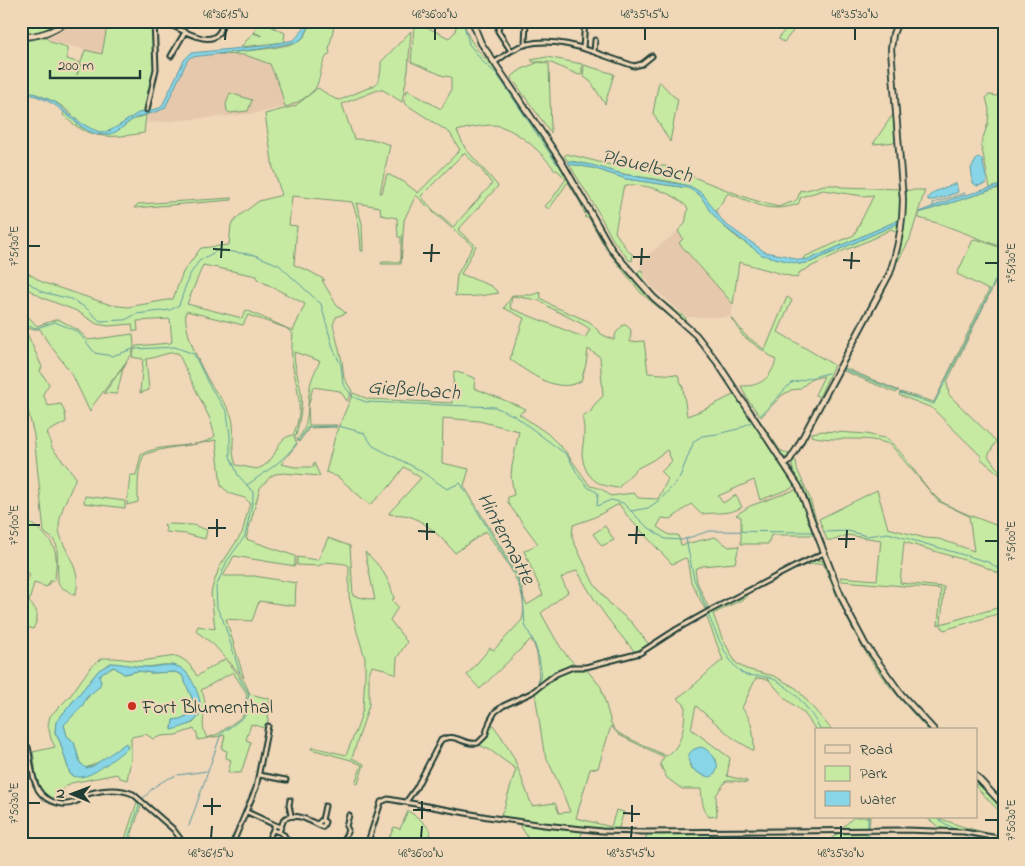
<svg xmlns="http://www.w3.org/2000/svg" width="1025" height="866" viewBox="0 0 1025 866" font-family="'Indie Flower',sans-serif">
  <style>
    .built { fill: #e6c9ad }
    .green { fill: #c7eaa3; stroke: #73946c; fill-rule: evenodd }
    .water { fill: #87d5e6; stroke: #5d989f }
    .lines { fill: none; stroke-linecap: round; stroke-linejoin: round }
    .stream { stroke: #5d989f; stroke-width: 1 }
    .street-casing { stroke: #1f3d34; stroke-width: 7 }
    .secondary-casing { stroke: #1f3d34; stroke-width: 8 }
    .street { stroke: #f0d7b8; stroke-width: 3 }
    .secondary { stroke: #f0d7b8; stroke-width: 4.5 }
    .ticks { fill: none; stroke: #1f3d34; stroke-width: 2 }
    .poi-dot { fill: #c8321e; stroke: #f0d7b8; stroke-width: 2 }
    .labels { text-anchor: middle; stroke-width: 4; stroke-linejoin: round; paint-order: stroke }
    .poi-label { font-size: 20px; fill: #1f3d34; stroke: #f0d7b8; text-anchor: start }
    .water-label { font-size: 21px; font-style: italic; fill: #294c46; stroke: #f0d7b8 }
    .neatline { fill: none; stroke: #1f3d34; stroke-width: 2 }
    .ticks-label { font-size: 12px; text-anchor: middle; fill: #1f3d34 }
  </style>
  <rect width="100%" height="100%" fill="#f0d7b8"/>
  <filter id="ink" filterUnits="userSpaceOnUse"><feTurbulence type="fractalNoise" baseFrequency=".02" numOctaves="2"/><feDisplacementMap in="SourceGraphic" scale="10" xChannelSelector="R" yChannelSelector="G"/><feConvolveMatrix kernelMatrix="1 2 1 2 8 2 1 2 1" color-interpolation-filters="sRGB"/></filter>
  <g filter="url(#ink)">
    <path class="built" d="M58,21H108L102,54L52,41L48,38L49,31L59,25Z
      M218,54L245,55L270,64L280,88L285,107L252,114L150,123L147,121L148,114L163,110L188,59L195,56Z
      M678,231L683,239L679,243L733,304L731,317H687L653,288L645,277L639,262Z"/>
    <path class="green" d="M21,21H58C49,33 35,33 21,33Z
      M108,21H152L154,71L146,111C130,114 121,129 105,132C85,135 72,111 57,103C45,97 33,93 21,88V38L44,36L51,42L67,47V59L80,63L77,75L85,50L102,54Z
      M260,21L285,33L284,39L286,42L241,47L253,33L262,36L254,32Z
      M311,21H335L329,49L330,53C321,60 321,75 317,85C313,95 294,105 285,107L280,88L270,64L245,55L218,54C233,52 290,48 299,41C306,37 309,28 311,21Z
      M457,21H464C468,46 486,57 500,75L557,159L587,210L585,214L581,204L568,182L549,209L545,206L552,199L566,179L557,170H555C541,152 523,134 500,126C491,123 466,128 457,131L465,148L498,186L458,230L476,246L461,274L491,286L499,293C485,295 470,298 455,296L457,275L473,246L434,213L416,195L404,220L401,264H381L382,262H401V237H398L397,218L381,215L380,207L356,203L362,223L363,251H361C360,233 359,218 352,202L292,196L289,225L297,226L294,265L309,271L325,280H322L337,306L346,313L336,317L333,325L342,361L344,378L352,391L347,401L340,391L313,387L308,407L309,425H337L336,428L334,427L309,428L299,442L297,439C312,426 305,399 312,379C314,373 317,367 320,361L294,352C294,366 299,379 301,392C303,407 299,421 296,436H294L297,444L281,464L295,467H314L313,465L314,463L320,476L284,473L275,474L270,477L260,488L246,539L295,556V566L234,556L223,576H254L296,583L295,606L259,601L252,621L226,619L244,678L213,644L196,631L198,626L215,629L211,593L213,585L219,568L242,533L250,503L245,498L231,494L221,486L216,440C194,446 164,446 144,455C137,469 138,487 138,502L127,505L130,475H136L141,455C159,442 201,450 215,436L210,419L178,353C168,351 157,358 146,359L149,390L140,393L143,359L132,357L136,346L170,343L172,342L170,319L137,321L138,331H133L132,324L108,326L97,324L77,311L43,298L21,285V269L44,283L111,305L128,307L173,299L183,272L201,248L229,245L231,225L239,216L259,201L282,195L273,168L265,114L295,106L318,88L335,99L340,100L375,85C381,79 381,70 381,62L411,31L408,70L402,102L383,90H378L342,104L354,139L376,140L390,145L380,193H382L387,174L404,182L418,193L460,150L450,133L404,103L407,90L441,109L451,91V77L444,76L411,62L414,28L418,23L449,38L455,32ZM464,153L481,169L492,184L453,227L433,210L421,196ZM203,265L257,276V279L305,304L293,331L246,310L242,318L187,304ZM186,311L243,325L248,315L286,328L293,334C292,343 291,353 292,362C297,389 305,409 293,435C278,438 279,449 271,459C267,464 263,467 257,469L236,465C229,446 237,431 231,415C226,403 217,394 210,383C200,365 183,331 186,311Z
      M792,21H801L784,42L779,39L780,36Z
      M547,57L582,64V74L579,75L549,62H533L531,60Z
      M539,62L549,64L551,133L511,77L522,69Z
      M584,65L614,74L605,104L591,82L583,76Z
      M659,81L673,96L678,99L670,142L653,113Z
      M230,93L252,100L248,111L230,113L227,111L226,104Z
      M989,95L1004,97V184L990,188L981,144L988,123L989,110L986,97Z
      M64,112L81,127L99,135L123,127L132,120L146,115L144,133C111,138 89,141 63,115Z
      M895,114L897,142L873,144L891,117Z
      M567,154L615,166L629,158L634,163L642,166H665L750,199L778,207L795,201L798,198L800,190L803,191L824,185H833L842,187L900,189L899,220L810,259L803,260L804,257L854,235L874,195L863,196L823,190L801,197L798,204C768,214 756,203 728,193L715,212C710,204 706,196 698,191C685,181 642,178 624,174C604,170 588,163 568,161L564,156Z
      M569,164L593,168L626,179L688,188L700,195L722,225L739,239L756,249L799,264L811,262L899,223L898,232L891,229L870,240L845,250L800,272L797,278L739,262L733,304L679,243L683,239L678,231L685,224L688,208C673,192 647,184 626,185L623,189L615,232L628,251L633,255L632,261L629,260L613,240L596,208Z
      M1004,188V248L941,224L919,218V213L995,189Z
      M906,190H925L910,239L898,261H896L904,226Z
      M232,198V200L134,208L138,204Z
      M587,214C597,221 606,244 614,256C633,282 657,303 682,324L681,326L641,293L606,249L589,218L584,217Z
      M976,239L1004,249V264L947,382L949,395L996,441L988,456L996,467L1004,475V478L980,458L982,457L932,408L899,395L900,392L934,402L989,290L957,274L973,240Z
      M640,270H642C642,289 671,307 686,318L685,321H684C670,310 643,290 638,273Z
      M540,292L541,298L553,306L590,322L601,334L614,340L616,333L623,325H626L631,330L630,342L644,341L648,373L678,375L683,388L687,416L703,410L735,394L794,485L792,488L760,500L754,480L718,496L723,503L736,495L742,507C730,515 715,512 701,514L691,504L671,519L662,518L657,527L669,535H678L681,545L715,537L729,547L739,546L735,563L702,566L695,569L697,582L708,607L705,609L691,582L687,559L685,558L672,564L629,518L619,504L593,518L573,525L572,538L594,584L611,605L632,623L650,646L635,652C611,625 594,601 577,570L561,578L568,592L541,613C552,632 560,651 576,665L557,673L555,670V674L538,687C539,671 540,654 531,639L480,689L467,675L490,648L494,650L522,620C531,590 501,555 486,531L455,553C443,539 427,522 409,516C402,514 395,515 389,514V513L421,478L404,467L390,486L370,505L338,477L326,472L336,433L353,393L368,399L452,403L454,371L475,378L474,388L526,409L519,414L548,434L566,452L590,486C598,487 605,490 610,496L634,493L638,498L658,499L668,479L661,472L672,461L667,450L653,460L636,469L618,488C596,486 584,476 582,454C582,448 584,441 584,434C585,428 582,422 583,415L590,413L595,404L603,396L600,357L588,349L586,364L581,381C557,395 529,373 510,359L524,318L504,308L513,295H532ZM512,296L538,300L549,307L584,325L590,329L585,338L510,308ZM443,418L479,421L519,431L512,466L511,476L514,495L508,497V503L538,544L524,551L543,595L527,605L524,599L522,587L513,567L464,486L469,469L442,463Z
      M787,297L792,300L778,332L834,365L819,397L815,395L824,376L812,379L799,389L791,390L781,396L761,417L748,400L741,386C760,387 771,378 776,360L743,336L731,318H732L745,335L765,350Z
      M21,309L37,326L58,319L78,330L88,340L133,334L134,346L132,354L93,405L90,412L72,374L47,341L40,329H25L42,367L40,371L49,384L43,394L48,406L61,404L65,413L66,422L47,432L52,448L75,476V480C69,495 59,511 59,528C60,548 85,570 75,595L61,587L58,582L57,546L53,539L44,532L34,435L21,382Z
      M127,362L123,368L117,394L104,393Z
      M845,368L897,390H899L896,393L844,371Z
      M739,390L780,450L790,455L788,458L782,457L739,392Z
      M823,431L866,434L883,438L884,437C903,449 920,483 938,499C950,509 986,521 1003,528L1004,526V574H1000L981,565L904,542L900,583L944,587L941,624L1004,606V612L944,630L940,624L938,625L941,589L842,581L840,577L877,580L881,540L847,535L835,540H827L819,519L877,490L888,528L925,538L939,539L974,551L969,516L938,501L891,445C866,434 837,443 811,436L812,433Z
      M794,459L796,461L797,469L809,496L818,526H817L805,494L794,474L792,465Z
      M798,489L813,535H771L768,544H741V517L736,515L750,506Z
      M85,496L125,501V508L84,503Z
      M21,516C35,527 55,538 56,557C57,565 55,573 55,581H50L47,587L34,583L29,602C39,611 39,617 33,629L25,626L21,627V602L30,574L21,568Z
      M169,524L193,525L207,530L205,539L186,534L166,532V528L163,525Z
      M605,526L614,540L602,546L593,534Z
      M328,538L350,546L353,596L375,600L365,552C380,565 390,579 394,599L392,600L398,607L390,620L407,642L397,658L396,675L385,669L372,666L369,673V705L352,758L364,764L358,784L355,783L362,765L351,760L311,749L312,747L346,755L358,726L363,708L365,675V658L357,632L349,596V566L346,564L327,562L318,566L297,565V557L318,560Z
      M819,560L824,561L827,565C838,590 849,617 862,642C881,674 906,702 931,730H928C912,712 895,694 881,675C855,640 839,602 823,563L805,565L781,575L809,562Z
      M747,593V597L713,614L722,638L736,663L746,669L774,676L796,688L832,730H816L804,713L786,699L768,679L756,678L742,708C753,720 754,736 754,751L733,738L696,706L691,729L730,758L727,776L747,781V783L736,781H726L716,795L717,816L709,817C702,808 702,800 701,789H682L667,778L660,764L664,757L619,735L611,726L598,768L590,769L576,818L611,827L616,810L624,812L618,830L580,828L499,818L504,808L516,769L490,750L477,744L485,737L490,721L501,736L514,758L532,806L555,803L559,813L570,812L562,791L544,752L535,693L537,690L567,670L586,669L601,687L611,723L614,729L620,734L666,756C683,747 685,723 685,705L677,698C696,686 706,672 723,660L706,615ZM716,759L717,768L707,776L691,768L689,765Z
      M176,656C186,659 192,667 197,676L225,659L244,681L250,694L270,699L267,729L251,724L246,740L251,742L241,773H228L231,760L226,758L227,751L222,749L225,735L198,740L197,733L194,729L176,735L161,736L153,739L146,734L131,737V759L127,780L120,778L117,774L71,783L62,789L67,797L59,802C33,791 37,774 33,752L55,747L51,739L48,725L50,716L70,696L90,668L97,662L103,658H114L141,661ZM111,663C123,664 134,667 146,667C154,667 161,664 169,665C195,666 195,694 200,715L193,723L172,729L173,720L180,719L195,712L196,707L182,675L176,672L151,673L138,671L124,674L114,667L103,672L99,676L101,682L64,725L67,736L74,742L80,763L86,768L128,748L74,777L70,774L60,742L55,733L56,722L99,670ZM233,672L247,694L243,716L218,734L207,738C197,721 211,708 201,690Z
      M976,782L1004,809V816L976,787Z
      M138,799L142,803L128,845H123Z
      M408,811L420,819L431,831L425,845H386L394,827L400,829Z
      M854,817H870L869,828H842Z
      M926,817H936L961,826L1004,838L977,832L940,828Z
      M519,824L583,830L578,845H533Z
      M739,831L740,835L751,836L761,845C755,845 752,842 746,839C739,836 731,837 724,838L720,845H642L648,833L707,832L717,839H722L721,837L715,834L716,832Z
      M840,831H869V845H824Z"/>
    <path class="water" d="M308,21H311C308,29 305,38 297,42L260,49L191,57L188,59L165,108C155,114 142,114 132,120C124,125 119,132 110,134C87,140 70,114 53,104C44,98 32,95 21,91V88L55,102L76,120L92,129L100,132L109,131L120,125L138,113L160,108L162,106L184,60L191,53L262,46L294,40L304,29Z
      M978,157L982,159L987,181L985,184L977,186L973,183L971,168Z
      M568,161L592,165L622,174L690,186L703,194L724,223L765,252L787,256L799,260L810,259L899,220V223L811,262L799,264L762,255L722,225L710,211L700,195L688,188L626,179L593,168L569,164Z
      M956,183L958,192L956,193L934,200H928V197L934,192Z
      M1004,184V186L919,213V212L952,199Z
      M111,663C122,663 134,667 145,667C157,668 168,662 179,667C191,671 206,706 199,716C193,725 182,727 172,730L173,720L180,719L195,712L196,707L182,675L175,672L151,673L138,671L124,674L114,667L103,672L99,676L101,682L99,687L86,698L83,705L64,725L67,736L74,742L80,763L86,768L93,766L126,743L128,748C116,755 86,787 70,774L60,742L55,732L56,722L99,670Z
      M701,747C713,751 725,768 711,777C689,775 678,751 701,747Z"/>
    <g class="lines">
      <path class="stream" d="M463,21L469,44L483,62L497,74L557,164H560
        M1004,188L1000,192L1004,218
        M933,207V203L965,193
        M21,277L42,292L71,299L86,308L100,321L125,320L136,314L170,310L179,305L189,276L199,261L218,250L255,255L279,265L321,304L333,348L341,365L343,384L353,397L366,402L495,407L515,416L567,455L580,478L589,488L598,493L597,506L611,500L623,503L645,525L665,539L682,540L709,531L814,532
        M21,325L37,328L55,322L78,332L95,353L112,356L133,349
        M136,349L175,347L194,354L209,385L227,412L230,436V456L238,475L253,492V499L245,536L227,561L216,587L217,608L223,620L240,673
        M843,369L897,391
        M900,393L934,404L990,292L1004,259
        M761,415L791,383L828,373
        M339,426L364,433L373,446L418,469L447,489L460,483L461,484L517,577L523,597L525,625L534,642L539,658L541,670L539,684
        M298,441L308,427L336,426
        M247,485C264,473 284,461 296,444
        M631,511L648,508L661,499L679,479L694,441L702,436L717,434L738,429L751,422
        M824,532L848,531L867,536L888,533L988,562L999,569H1004
        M686,539L694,579L707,610
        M708,614C715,630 728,666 744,674C750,677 760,675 767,677C790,683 810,710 821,730
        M178,775L207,771
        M143,798C148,795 148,792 152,789C159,783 166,779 175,776
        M934,817L956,830
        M189,826L221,734L245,716L249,694L239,677
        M868,827V817
        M962,834L974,841L988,845
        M126,845L140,803
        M867,845V832"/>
      <g class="street-casing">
        <path id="street" d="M626,21L666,25V21
          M1002,21L1004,23
          M154,24C159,24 164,23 169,25C186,30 218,55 223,21
          M499,25L498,31L511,51
          M525,45L526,21
          M583,48L585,21
          M594,52L634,66L642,64L652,56
          M171,56L185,32
          M495,62C501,59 505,54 511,51C536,35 569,43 594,52L595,40
          M147,110L156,69L154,21
          M28,747C31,759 31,774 36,785C41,800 61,808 75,802C81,800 85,794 91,793C106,789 119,788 133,794L173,829L185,845
          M259,775L286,780
          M290,800L289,805L291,815
          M406,802L416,788L441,740C455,732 464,746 478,743L485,736L490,721L495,712L503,706L531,693L556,674L573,667H586L640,653L677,629L709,611L794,567L824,553
          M247,812L275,825
          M322,820L325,806
          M281,827L284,819C296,811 311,822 323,827L325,822L322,820L317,824
          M279,832L284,835L290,845
          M21,841L33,845
          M232,845L256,788L268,726
          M266,845L275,825L281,827L279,832L273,830
          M342,845L348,830L346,826L349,815
          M367,845L381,802L388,799L488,817L544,825L602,831L644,832L905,830L964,832L1004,839"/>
      </g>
      <g class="secondary-casing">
        <path id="secondary" d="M472,21L481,43L561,161L612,250L653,297L696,335L717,362L799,487L835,581L848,612L865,644L902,695L934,730
          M21,37C40,36 52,32 68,21
          M784,464L789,461L796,450L890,273C898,248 903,226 903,200L891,49L893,34L898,21
          M976,776L1004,806"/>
      </g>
      <use href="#street" class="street"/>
      <use href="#secondary" class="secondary"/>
    </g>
  </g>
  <path class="ticks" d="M225,40L226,28M435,40V28M645,40V28M855,40V28M28,246H40M213,249L230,250M423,253H440M633,257H650M221,258L222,241M843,260L860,261M431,262L432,244M985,263H998M641,265L642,248M851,269L852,252M28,525H40M208,528H226M418,531L435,532M628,535H645M217,537V519M838,539H855M427,540V523M985,541H998M636,544L637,526M846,548L847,530M28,803H40M203,806H221M413,810H431M623,813L640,814M212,815V798M422,819V801M985,820H998M632,822V805M211,838L212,826M421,838L422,826M631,838L632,826M841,838V826"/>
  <circle class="poi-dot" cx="132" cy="706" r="5"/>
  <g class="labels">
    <g class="poi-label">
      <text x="142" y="713">Fort Blumenthal</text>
    </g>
    <g class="water-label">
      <text transform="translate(647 165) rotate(13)" y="7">Plauelbach</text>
      <text transform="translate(414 389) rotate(4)" y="7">Gießelbach</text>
      <text transform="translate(507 538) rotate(62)" y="7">Hintermatte</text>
    </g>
  </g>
  <rect width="1025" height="866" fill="none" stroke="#f0d7b8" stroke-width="55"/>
  <rect x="815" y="728" width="162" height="90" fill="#f0d7b8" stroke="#9c9983"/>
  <rect x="825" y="745" width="25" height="8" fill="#f0d7b8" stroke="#9c9983"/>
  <text x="860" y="754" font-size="15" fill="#1f3d34">Road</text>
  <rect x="825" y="766" width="25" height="15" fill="#c7eaa3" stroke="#9c9983"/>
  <text x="860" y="778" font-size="15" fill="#1f3d34">Park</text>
  <rect x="825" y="791" width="25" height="15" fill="#87d5e6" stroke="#9c9983"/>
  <text x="860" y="804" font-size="15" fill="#1f3d34">Water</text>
  <g transform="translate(72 794) rotate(271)" stroke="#f0d7b8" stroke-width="4" paint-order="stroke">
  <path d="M0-4L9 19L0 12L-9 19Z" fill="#1f3d34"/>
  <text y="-8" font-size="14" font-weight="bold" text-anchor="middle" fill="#1f3d34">N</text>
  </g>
  <path d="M50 70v8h90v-8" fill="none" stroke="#1f3d34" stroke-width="2.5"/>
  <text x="58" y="70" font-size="15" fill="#1f3d34" stroke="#f0d7b8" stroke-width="4" paint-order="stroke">200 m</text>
  <rect x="28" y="28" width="970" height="810" class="neatline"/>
  <g class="ticks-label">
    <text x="226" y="18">48°36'15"N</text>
    <text x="435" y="18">48°36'00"N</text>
    <text x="645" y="18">48°35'45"N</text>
    <text x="855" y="18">48°35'30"N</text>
    <text transform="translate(14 246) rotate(-90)" y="4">7°51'30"E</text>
    <text transform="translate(1011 263) rotate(-90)" y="4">7°51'30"E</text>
    <text transform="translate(14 525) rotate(-90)" y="4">7°51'00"E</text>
    <text transform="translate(1011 541) rotate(-90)" y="4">7°51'00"E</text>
    <text transform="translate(14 803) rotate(-90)" y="4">7°50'30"E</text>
    <text transform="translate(1011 820) rotate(-90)" y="4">7°50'30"E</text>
    <text x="211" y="857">48°36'15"N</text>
    <text x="421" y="857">48°36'00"N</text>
    <text x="631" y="857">48°35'45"N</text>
    <text x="841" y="857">48°35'30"N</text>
  </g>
</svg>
